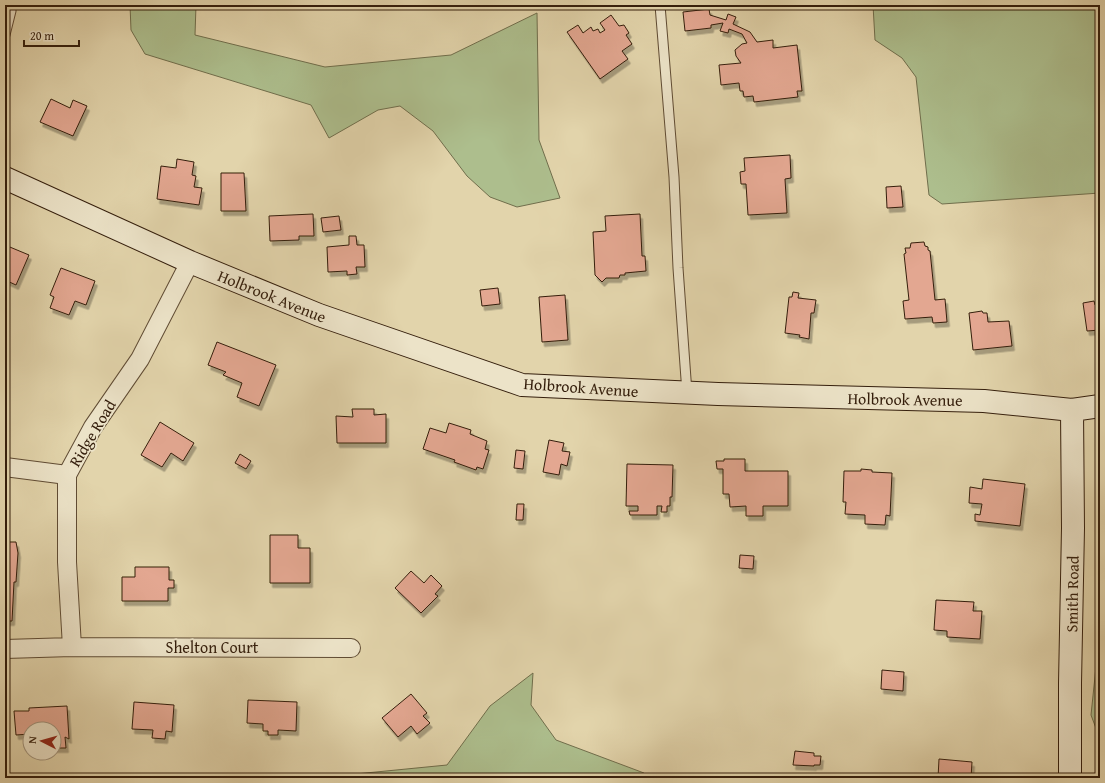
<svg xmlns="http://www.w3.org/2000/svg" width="1105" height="783" viewBox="0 0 1105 783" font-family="'Gentium Book Plus',serif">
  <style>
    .green { fill: #adbe8d; stroke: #706e4c }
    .building { fill: #e3a791; stroke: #341e0c; filter: url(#shadow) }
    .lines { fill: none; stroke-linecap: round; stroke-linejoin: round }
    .lane-casing { stroke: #604c34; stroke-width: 11 }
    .street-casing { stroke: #604c34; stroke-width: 20 }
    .secondary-casing { stroke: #341e0c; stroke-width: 24 }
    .lane { stroke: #ece3c8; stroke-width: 9 }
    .street { stroke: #ece3c8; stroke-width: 18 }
    .secondary { stroke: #ece3c8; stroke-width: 22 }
    .labels { text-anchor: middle; stroke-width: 3.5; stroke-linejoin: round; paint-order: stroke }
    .street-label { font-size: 16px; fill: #341e0c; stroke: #ece3c8 }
  </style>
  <defs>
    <filter id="shadow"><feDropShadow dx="2.5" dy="4.5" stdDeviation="0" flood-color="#0004"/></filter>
  </defs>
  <rect width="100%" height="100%" fill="#e2d4ab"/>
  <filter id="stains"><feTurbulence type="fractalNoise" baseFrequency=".005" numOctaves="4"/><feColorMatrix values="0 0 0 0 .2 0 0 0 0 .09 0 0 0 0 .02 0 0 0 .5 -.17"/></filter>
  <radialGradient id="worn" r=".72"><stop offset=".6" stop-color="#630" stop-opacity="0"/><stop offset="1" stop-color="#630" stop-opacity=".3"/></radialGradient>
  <path class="green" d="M130,5H196L195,35L325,67L451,55L537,13L539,140L560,198L517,207L490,197L467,176L433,131L400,106L378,110L329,138L311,105L145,54L131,30Z
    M873,5H1100V193L942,204L929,195L916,77L902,58L875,40Z
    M1100,628V739L1091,715Z
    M533,673L531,705L556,740L644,773L647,778H315L447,765L490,706Z"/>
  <path class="building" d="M709,9L710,15L726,20L728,14L736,17L733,24L750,32L757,42L773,40V48L797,45L802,91H797L798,97L754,102L753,96L744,97L743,91H740L739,83L721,85L719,65L741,63L736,56L735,50L742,44L747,43L742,34L729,29L728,33L720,31L723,23L711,25V28L685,31L683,12Z
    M611,15L619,26L624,25L629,33L626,35L632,44L622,51L628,59L600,79L567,32L578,25L583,33L591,27L593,31L598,29L600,33L605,30L600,23Z
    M51,99L70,108L73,100L87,106L73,136L40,122Z
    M790,155L791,178L785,179L787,213L748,215L746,184H741L740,172L745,171L744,158Z
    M177,159L194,162L192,175L196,176L194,187L202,188L199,205L157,199L161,166L176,168Z
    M221,173H244L246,211H221Z
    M901,186L903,207L887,208L886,187Z
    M313,214L314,236H299V240L270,241L269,216Z
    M640,214L642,256H645L646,271L625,273V275H620L619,278H606L602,282L595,275L593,232L606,231L605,216Z
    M339,216L341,230L323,232L321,218Z
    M349,236H356L357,245H364L365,267H356L357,274L347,275V271L328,272L327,247L349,245Z
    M924,242L925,246L928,247V250L930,251L935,300L945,299L947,322L933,323L932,317L905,319L903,301L909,300L904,254L906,253L905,248H910L911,243Z
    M5,245L29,255L16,285L5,280Z
    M61,268L95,281L86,305L75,301L69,315L50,308L54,297L50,295Z
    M498,288L500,304L482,306L480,290Z
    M793,292L799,293L798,298L816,300L814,313H811L809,339L799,337L800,335L785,333L789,297H792Z
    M565,295L568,340L542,342L539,297Z
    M1094,301L1095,305L1100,304V330L1087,331L1083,303Z
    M982,311L983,313H987L988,322L1009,321L1012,346L973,350L969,313Z
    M217,342L276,365L259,406L237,397L242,383L223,375L226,372L208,365Z
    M352,409H374V415L386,414V443H337L336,416L353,417Z
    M160,422L194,443L183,461L171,453L162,467L141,455Z
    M449,423L471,430L470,434L487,441L485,449L489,450L483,469L477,467L476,470L454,462L455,460L423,449L430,428L446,433Z
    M549,440L564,443L562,451L570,452L567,466L561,464L559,475L543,472Z
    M516,450L525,451L523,469L514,468Z
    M240,454L251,461L246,469L235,463Z
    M724,459H745V471H788V506H763V516H746V506L730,507L729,494H723V469H717L716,461H724Z
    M627,464L673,465L672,497H670V506H667V512H661L662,506H657V515H630L629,511H638V506H626Z
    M861,469L872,470V472L892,473L890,516L886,515L885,525L865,524V515L845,514L846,502H843L844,471H861Z
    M983,479L1025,484L1020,526L975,521V514L980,515L982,504L969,503L970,487L982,489Z
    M517,504H524L523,520H516Z
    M270,535H298V548H310V583H270Z
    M5,542H16L18,553L16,582H14L12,621H5Z
    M740,555L754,556L753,569L739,568Z
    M135,567H169V580H174V588H168V601H122V577H135Z
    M411,571L424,583L431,575L442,586L435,594L438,596L421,613L395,588Z
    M936,600L974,602L973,611H982L980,639L947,637V631L934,630Z
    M882,670L904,672L903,691L881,689Z
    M411,694L427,713L423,716L430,723L417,734L411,726L398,737L382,718Z
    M248,700L297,702L296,731L278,730V735H268V731H263V724L247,723Z
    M134,702L174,705L172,732L166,731L165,739L152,738L153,730L132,729Z
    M67,706L69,739L65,737L66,748H54V729H30V734L16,735L14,711H29V708Z
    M795,751L814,753V756H821L820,765H814V766L793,765Z
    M939,759L972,762L971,778H938Z"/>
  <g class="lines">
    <g class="lane-casing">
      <path id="lane" d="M660,5L674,177L678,268L687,393
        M5,35L11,11V5"/>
    </g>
    <g class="street-casing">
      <path id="street" d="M5,467L67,475
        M72,647L67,562V475L93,427L140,359L190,262
        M5,649L72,647L351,648"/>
    </g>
    <g class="secondary-casing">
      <path id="secondary" d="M5,178L190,262L319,315L522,385L718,394L984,401L1072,410L1100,406
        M1070,778V683L1073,528L1072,410"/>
    </g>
    <use href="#lane" class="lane"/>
    <use href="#street" class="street"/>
    <use href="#secondary" class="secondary"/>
  </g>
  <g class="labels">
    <g class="street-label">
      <text transform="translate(272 296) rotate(22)" y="6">Holbrook Avenue</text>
      <text transform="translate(581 387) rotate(4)" y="6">Holbrook Avenue</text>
      <text transform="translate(905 399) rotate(1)" y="6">Holbrook Avenue</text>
      <text transform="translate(92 433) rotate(-59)" y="6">Ridge Road</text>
      <text transform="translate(1072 594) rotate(-89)" y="6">Smith Road</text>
      <text x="212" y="653">Shelton Court</text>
    </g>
  </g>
  <rect width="1105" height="783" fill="none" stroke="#e2d4ab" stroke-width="20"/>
  <rect x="6" y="6" width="1093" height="771" fill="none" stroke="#341e0c" stroke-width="2"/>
  <rect x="10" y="10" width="1085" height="763" fill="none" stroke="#341e0c"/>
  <g transform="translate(42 741) rotate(276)"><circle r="19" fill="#ece3c8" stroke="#a2947d"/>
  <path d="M0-3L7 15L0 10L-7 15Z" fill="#8f2418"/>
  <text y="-6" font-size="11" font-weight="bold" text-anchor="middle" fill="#341e0c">N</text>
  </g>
  <path d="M24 40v6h55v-6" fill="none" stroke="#341e0c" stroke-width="2"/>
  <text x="30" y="40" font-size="12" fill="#341e0c" stroke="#ece3c8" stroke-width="3" paint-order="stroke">20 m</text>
  <rect width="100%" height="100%" filter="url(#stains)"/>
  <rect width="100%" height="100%" fill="url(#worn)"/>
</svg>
